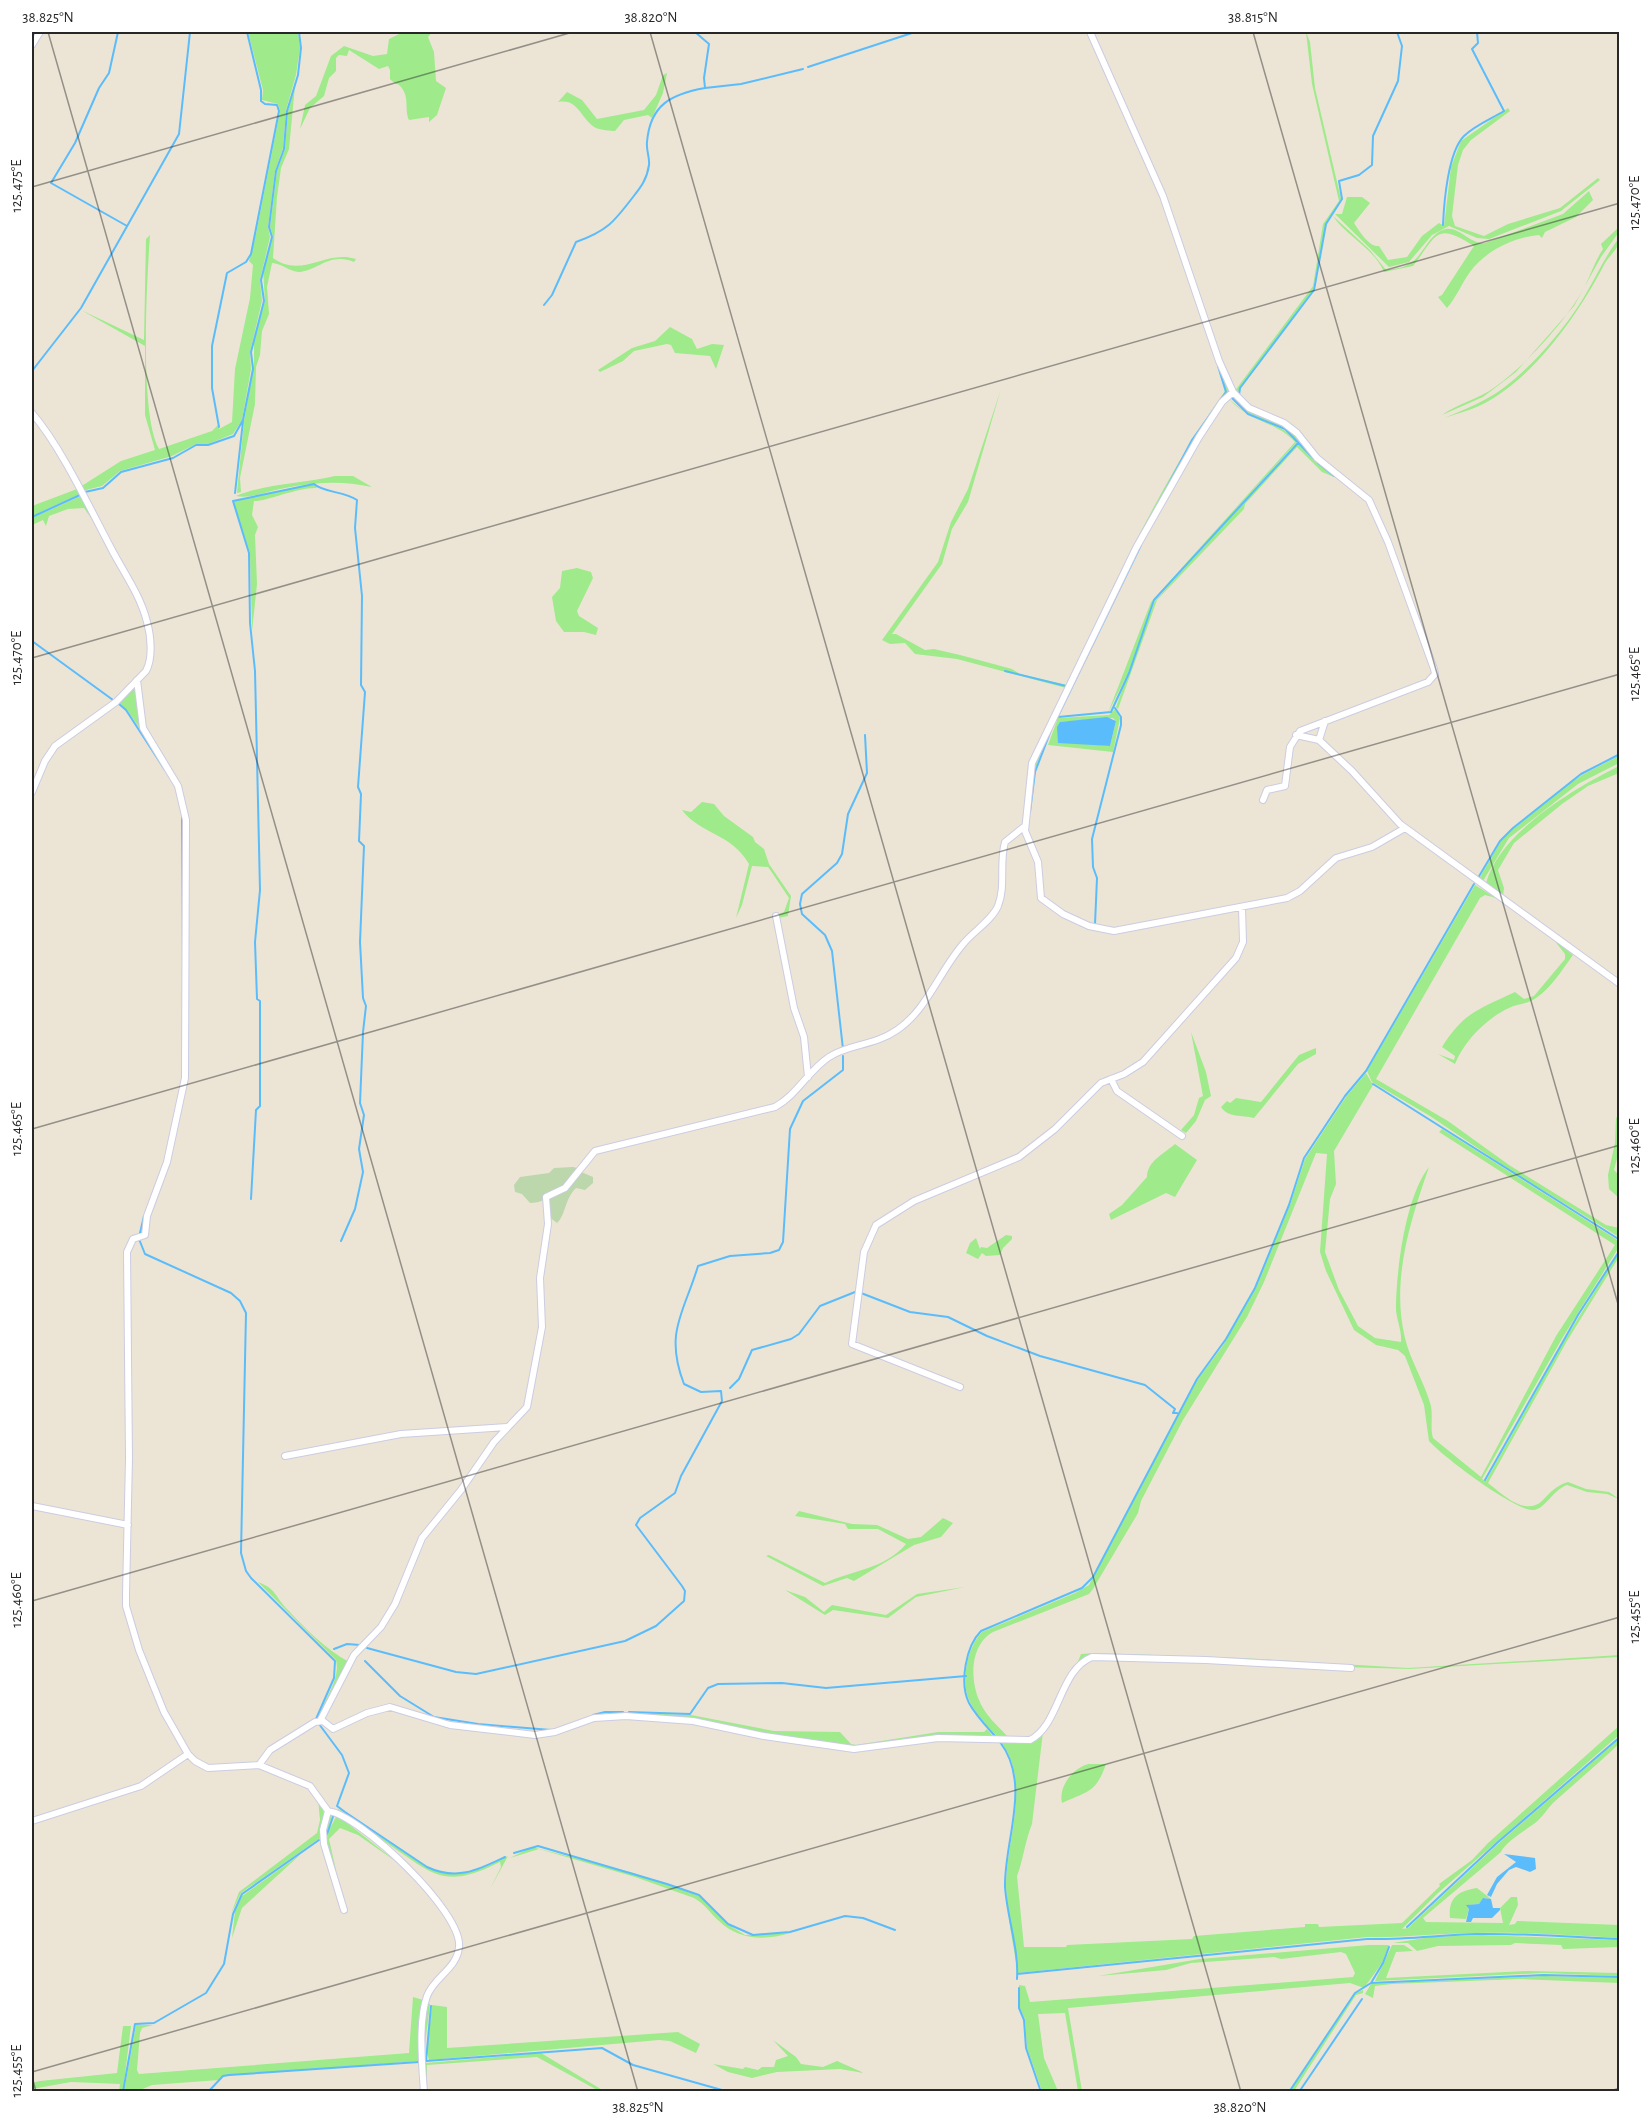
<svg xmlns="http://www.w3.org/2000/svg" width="1651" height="2123" viewBox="0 0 1651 2123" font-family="'Alegreya Sans',sans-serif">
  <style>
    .green { fill: #9fea8b; fill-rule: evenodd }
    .cemetery { fill: #bbd7ab }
    .water { fill: #5bbcfb }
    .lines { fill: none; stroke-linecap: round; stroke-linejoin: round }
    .stream { stroke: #5bbcfb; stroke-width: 2 }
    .minor-casing { stroke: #cbcce2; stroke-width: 8 }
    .minor { stroke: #fff; stroke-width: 6 }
    .ticks { fill: none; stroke: #272727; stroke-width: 1.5; stroke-opacity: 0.45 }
    .neatline { fill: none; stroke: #272727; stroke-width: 2 }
    .ticks-label { font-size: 15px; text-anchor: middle; fill: #272727 }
  </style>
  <rect width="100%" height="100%" fill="#ece5d6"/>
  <path class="green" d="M248,32H298L300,48L296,75L286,110L283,148L275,171L268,227L270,237L260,280L262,301L250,352L251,369L242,420L233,434L208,444H196L172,456L120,471L102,486L82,491L80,487L121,461L155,450L145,415V346L81,310L144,340L146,239L150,235C147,279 139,414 159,449L212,431L219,424V429L232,422L235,369L250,298L253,265L249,261L256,234L280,111L278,104L262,100L263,90Z
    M403,32H432L428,37L434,52L436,81L446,88L437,115L429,122V117L409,120C404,109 410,98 401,87C398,83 394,84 390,79V70L388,66L379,69L349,50L347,56L339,55L336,58V71L329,78L324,96L310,108L300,129L305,105L316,96L331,56L344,46L373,56L387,54L389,39Z
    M1306,32L1310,42L1315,88L1341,199L1326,224L1313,290L1238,392L1248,407L1234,392L1313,286L1323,224L1339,201L1312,84Z
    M667,73L663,93L652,118L648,115L624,120L615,131C610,131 601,130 596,128C581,120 579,98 558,102L567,92L582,100L597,119L644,110L656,95L663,75Z
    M295,86L289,149L281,168L277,197L273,258C302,279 326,249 356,259L354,262C329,252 318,271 299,272C290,272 281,263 272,263L267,287L269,314L262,331L260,355L256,367L255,404L240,478L241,492L237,493L244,421L254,362V340L265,301L263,270L273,237L270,227L277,171L285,149L288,111Z
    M1508,108L1510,111L1471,140L1463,150L1458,165L1452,216L1455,226L1484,236L1508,224L1560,208L1598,178L1600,180L1561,211L1489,239L1477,238L1449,226L1432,235L1409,262L1389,267L1335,214H1342L1347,197H1362L1370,203L1354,223C1360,232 1369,247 1379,246L1388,260L1407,257L1422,236L1439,223L1444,226L1451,167L1461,141Z
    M1589,191L1593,200L1576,217L1545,232L1542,238L1539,235C1515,237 1485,251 1470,272C1462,283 1456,298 1447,308L1438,297L1442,295L1474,246C1435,222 1438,234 1413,266L1384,272C1374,248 1347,237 1333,216L1370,250L1386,270C1393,269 1403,268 1409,264C1424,256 1428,233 1446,229C1460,227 1471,245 1485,243L1563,214Z
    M1619,227V232L1601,257L1574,306L1516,372L1483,397L1442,415C1459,403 1479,399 1495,387C1527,364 1567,320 1585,286C1591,274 1595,261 1603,249L1601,244Z
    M1619,238C1620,249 1608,256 1604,265C1578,315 1532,381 1479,406C1468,411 1455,414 1444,418C1458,412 1472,407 1486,399C1520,381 1558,337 1579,305C1594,282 1603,259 1619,238Z
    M670,327L692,339L697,349L712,344L724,345L716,369L710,356L675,353L671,345L667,344L634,351L623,361L600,372L598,370L632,348L655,341Z
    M1207,332L1230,390L1135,548L1066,688L957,659L915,654L905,643L890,644L882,640L938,562L951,522L968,489L1001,389L968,502L952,529L942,564L892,634H896L925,650L934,649L960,655L1012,669L1020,674L1067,685C1114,585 1160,482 1225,391Z
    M1233,395L1249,410L1290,429L1317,458L1361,493L1358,494L1339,479L1322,472L1297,447L1245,504L1244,509L1157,600L1118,709L1116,707L1155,601L1296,445L1298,443L1335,476L1285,429L1248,413L1233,397C1207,398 1085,662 1067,699L1052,725L1034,772L1027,819L1035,761L1136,550L1199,438L1223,402Z
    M1229,399L1247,414L1284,430L1297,442L1154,600L1128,673L1108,713L1151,602L1295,442C1274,420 1252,424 1229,399Z
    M335,476H353L372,487C341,480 311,482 280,489C265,492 250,499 236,496C265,484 304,483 335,476Z
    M314,484L317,488C298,487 265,502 254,501L252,515L258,527L255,535L257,584L252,631L250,553L233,501Z
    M77,489L80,494L32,516V506Z
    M81,496L102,534L84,508L68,509L49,516L46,526L43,520L32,525V518Z
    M577,568L591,572L593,578L577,611L579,616L598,628L596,635L584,632H564L556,621L552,597L560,588L562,571Z
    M137,682C138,697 137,714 142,728C155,765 181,776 185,821L184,1078L166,1162L146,1216L143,1236L140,1235L162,1172L184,1077L183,817C179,778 149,742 127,710L117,703Z
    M1115,709L1120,718L1113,752L1048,745L1058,718L1109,715ZM1113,718L1116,721L1110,746L1090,744L1060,722Z
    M1619,756V763L1578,784L1509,838L1483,881L1479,879L1501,841L1514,828L1558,792L1582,775Z
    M1619,766V773L1588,786L1562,804L1514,843L1498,870L1504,888L1503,896L1486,883C1500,832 1575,788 1619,766Z
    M702,802L714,804L724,816L753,837L755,842L764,849L769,864L791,896L788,916L778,918L777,915L784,912L789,898L771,871L768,867L752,866L742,905L736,918L749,864C731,833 700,834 682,810L691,812Z
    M1475,885L1496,898L1485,895L1480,898L1376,1079L1448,1121L1509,1165L1606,1225L1619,1228V1237L1507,1168L1430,1116L1372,1082L1367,1071Z
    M1554,940L1573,955C1563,969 1550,989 1536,998C1528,1004 1517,1004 1509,1008C1487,1018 1464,1041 1455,1064L1438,1054L1454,1060L1455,1056L1442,1047C1465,1011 1478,1010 1515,992L1524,999L1534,996L1565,959V954Z
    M1191,1032L1206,1072L1211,1096L1205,1100L1196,1121L1186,1133L1181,1130L1194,1115L1199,1098L1203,1096Z
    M1316,1048V1054L1298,1064L1254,1118C1242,1115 1228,1118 1221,1107L1227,1101L1230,1103L1236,1098L1261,1102L1299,1055Z
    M1366,1073L1373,1085L1334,1151L1336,1184L1330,1199L1325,1252L1339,1290L1358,1326L1375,1338L1401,1342C1402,1331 1397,1321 1396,1310C1396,1272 1405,1197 1429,1167C1410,1222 1391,1280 1405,1338C1410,1360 1425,1383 1431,1406C1433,1417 1430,1428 1433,1438L1481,1477L1556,1336L1615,1245L1439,1132L1442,1129L1619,1241V1247L1563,1337L1482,1479L1486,1481L1564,1341L1619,1252V1257L1567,1341L1488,1483C1501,1493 1525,1517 1542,1501C1551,1492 1555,1486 1568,1482L1586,1489L1609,1492L1619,1499L1607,1494L1587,1492L1567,1485C1553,1490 1546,1508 1534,1510C1516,1512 1442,1456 1429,1441L1424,1405L1405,1356L1398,1350L1376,1345L1354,1330L1326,1271L1320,1252L1327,1154L1316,1153L1264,1282L1247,1317L1183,1420L1141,1501L1138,1513L1093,1589L1089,1594L993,1632C970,1645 970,1679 979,1700C985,1715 997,1725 1008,1737L1000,1739C989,1728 977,1716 970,1702C960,1683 967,1647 982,1632L1075,1593L1089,1585L1198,1379L1222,1347L1256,1288L1290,1205L1305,1159L1346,1097Z
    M1619,1115V1151L1614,1170L1619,1175V1198L1609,1189L1608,1175L1615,1143L1616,1118Z
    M1175,1144L1197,1160L1175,1197L1166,1193L1111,1220L1109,1214L1122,1205L1147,1177C1147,1161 1165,1153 1175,1144Z
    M1006,1235L1012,1236V1239L1003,1248L1000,1255L986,1256L982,1253L978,1259L966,1253L970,1243L976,1238L980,1249L981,1247L987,1248Z
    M799,1511L852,1524L877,1525L908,1539L921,1537L943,1518L953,1523L941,1537L914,1545L854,1581L847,1578L823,1586L766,1556L769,1555L825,1583C853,1570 885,1569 906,1544L878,1529H848L845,1524L795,1516Z
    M258,1582C277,1589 274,1596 288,1610C306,1629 325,1649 349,1662L319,1719H317C323,1701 341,1679 336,1660Z
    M965,1587L916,1597L888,1618L833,1610L825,1615L785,1590L805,1597L824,1612L832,1605L886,1615L917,1594Z
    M1095,1653L1241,1658L1408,1668L1620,1655L1619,1657L1409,1669L1084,1659L1077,1664L1081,1654Z
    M628,1713L691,1715L774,1731L840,1732L851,1744L856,1745L938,1732H984L987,1729L995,1739L973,1738L859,1748Z
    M1619,1726V1735L1438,1893L1402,1929L1408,1928L1499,1843L1619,1739V1744C1598,1764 1575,1783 1553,1803C1547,1809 1542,1818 1535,1823C1526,1830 1505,1842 1501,1852L1423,1918L1426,1922L1503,1923L1500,1908L1511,1897H1517L1518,1905L1509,1925L1515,1924L1517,1921L1619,1925V1938C1572,1935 1524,1932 1477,1933C1440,1933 1404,1938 1367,1937L1018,1973C1013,1944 1007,1914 1006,1886C1006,1839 1032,1783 1001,1742H1027L1043,1732L1032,1824C1025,1841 1023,1861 1017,1876L1024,1947H1066L1067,1945L1192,1939L1194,1936L1305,1927V1924H1318L1319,1927L1402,1923L1440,1886L1439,1884L1472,1860L1488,1843Z
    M1089,1764H1106C1096,1793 1088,1791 1062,1803C1058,1786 1074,1767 1089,1764Z
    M318,1798L324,1809L320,1838L241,1893L231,1914L239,1892L317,1833L320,1820Z
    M337,1808L426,1867C458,1881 479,1871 508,1856L490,1889L501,1867L500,1862C441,1892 432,1872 382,1840C367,1830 348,1822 337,1808Z
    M330,1813H333L327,1834L337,1815L398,1863L358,1835L340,1828L329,1839L336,1870H334C328,1850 323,1834 330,1813Z
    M532,1847L634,1873L699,1896L727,1924L745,1935L790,1933C764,1941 739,1940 719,1921C710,1913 705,1904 694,1898L635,1877L539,1849L510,1858Z
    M301,1854L242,1908L232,1938L235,1911L242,1896Z
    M1477,1888L1491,1899L1484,1898L1479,1904L1467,1905L1469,1909L1466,1919L1450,1918C1448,1898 1458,1891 1477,1888Z
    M1481,1935L1619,1940V1947L1563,1949L1561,1945L1515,1943L1511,1945L1438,1946L1417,1951L1408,1943H1393L1431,1937Z
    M1369,1945H1389L1382,1963L1364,1988L1350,1983L1068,2008L1082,2091H1078L1065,2013L1038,2014L1044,2058L1058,2091H1042L1027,2048L1025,2019L1020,2008L1019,1985L1025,1986L1030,2002L1353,1977L1355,1973L1346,1954L1341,1952L1281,1959L1274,1957L1191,1963L1166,1970L1098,1976L1200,1959Z
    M1392,1945H1404L1413,1951L1396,1952L1386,1978L1528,1971L1619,1973V1976L1543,1973L1375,1981Z
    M1543,1976L1619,1978V1983L1519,1979L1392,1984L1375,1986L1373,1998L1365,1994L1371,1984Z
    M1363,1990V1993L1356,1995L1294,2091H1290L1356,1993Z
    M413,1997L423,2000L419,2061L223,2076L219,2080L152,2085L138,2091L124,2092L136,2025H153L142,2028L140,2033L137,2070L139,2074L409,2053Z
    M427,2003L430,2004L424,2053L426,2063L541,2053L604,2091H599L537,2057L427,2065V2091L422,2058Z
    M432,2005L447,2007V2048L678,2032L700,2044L696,2053L670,2041L659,2040L429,2060L427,2053Z
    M123,2026H131L123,2091H119L120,2084L71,2082L32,2089V2083L40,2081L117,2073Z
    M773,2040L796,2057L801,2064L823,2067L837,2061L864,2073L840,2069L777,2072L752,2078L728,2072L713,2064L743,2069L745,2067L758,2070L762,2067H774L776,2060L788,2056Z"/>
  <path class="cemetery" d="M573,1167L577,1168C567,1184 550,1203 530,1203L522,1194L515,1192L514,1185L520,1177L549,1173L554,1168Z
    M579,1171L593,1177V1183L585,1190L576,1188C564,1200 566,1215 557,1223L548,1216L547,1198L553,1195Z"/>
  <path class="water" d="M1107,717L1116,721L1110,746L1058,743L1057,727L1060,722Z
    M1504,1854L1535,1858L1536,1869L1530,1872L1516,1867L1509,1870L1497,1884L1491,1897L1487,1895L1497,1877L1516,1862Z
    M1483,1898L1491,1899L1493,1908H1500V1910L1492,1918H1473L1471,1922H1466L1469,1909L1466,1905L1479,1904Z"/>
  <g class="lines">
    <path class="stream" d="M118,32L109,73L99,88L75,143L51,183L127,226
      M695,32L709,44L704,78L705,88L741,84L803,69
      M808,67L915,32
      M1443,225C1444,202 1448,152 1464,136C1475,125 1491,119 1504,111L1472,49L1478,43L1477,32
      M544,305L552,295L576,242C607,231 614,222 633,197C641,187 647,179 649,165C650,158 646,150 647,142C650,105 671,94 705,88
      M32,371L81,308L179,134L190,32
      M1239,395L1240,388L1314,290L1326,224L1342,199L1339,181L1359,175L1372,165L1373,136L1398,81L1402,46L1397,32
      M1228,398H1232L1248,414L1285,429L1314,459
      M219,427L212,388V346L227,273L246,262L251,254L279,111L277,105L265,104L261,101V90L247,32
      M1318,463L1334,476
      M85,492L103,488L121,472L173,458L196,445H208L234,436L243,420L253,369L251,352L264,301L261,280L272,237L269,227L276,171L284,149L287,111L298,75L301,48L299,32
      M235,493L243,421
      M32,517L80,495
      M1114,587L1192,440L1226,392L1218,366
      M32,641L113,700
      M1005,671L1066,686
      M119,704L126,710L165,770
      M1058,717L1111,712L1129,673L1154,600L1298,443
      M1056,720L1141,545
      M1030,812L1035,772L1053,725
      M182,817L183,955
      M1478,878L1500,841L1513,828L1581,774L1620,754
      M1095,924L1097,878L1093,867L1092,839L1121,725V717L1115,708
      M843,1049L832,951L825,935L802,914L800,904L802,894L837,863L842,854L848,814L867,773L865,735
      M1373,1084L1620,1240
      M251,1199L256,1110L260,1106V1001L257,999L255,942L260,890L255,671L250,623L249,553L233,501L314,484C324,493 344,491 357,500L355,528L362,596L361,685L365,692L358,787L361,794L359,841L364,846L360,942L363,998L366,1006L363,1032L360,1103L364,1115L359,1149L363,1172L355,1209L341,1241
      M140,1233L144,1216
      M139,1239L145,1254L231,1293L240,1301L246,1313L241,1553L246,1571L251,1578L335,1661L334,1678L316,1719
      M861,1293L910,1312L948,1317L987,1336L1040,1356L1145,1385L1175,1409L1173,1413H1177
      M730,1388L739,1379L752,1350L791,1339L799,1334L820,1306L855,1292
      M1485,1480L1578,1315L1620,1250
      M367,1648L456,1672L476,1674L625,1641L656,1626L684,1601L685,1591L682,1586L636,1525L640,1518L675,1493L681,1476L722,1401L721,1391L701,1392L684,1384C664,1332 684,1313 698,1266L730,1256L770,1253L779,1250L783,1242L790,1129L803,1101L843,1070V1056
      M334,1649L347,1644L360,1645
      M365,1661L400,1696L434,1717L478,1724L551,1730
      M629,1712L690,1714L708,1688L718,1684L782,1683L826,1688L966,1676
      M593,1715L605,1712H623
      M319,1724L342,1755L349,1773L337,1806L345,1812L427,1867C457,1881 478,1870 505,1857
      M996,1737C987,1727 976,1716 969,1703C959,1683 966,1646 981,1631L1082,1588L1093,1577L1197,1379L1226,1339L1255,1288L1289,1205L1304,1158L1345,1096L1366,1071L1474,884
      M1000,1742C1032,1784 1004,1840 1005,1887C1007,1917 1019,1949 1017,1979
      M327,1834L334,1814
      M514,1853L538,1846L667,1884L699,1895L728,1924L753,1935L790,1932L845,1916L863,1918L895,1930
      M1407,1927L1498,1842L1620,1737
      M1017,1974L1367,1939C1404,1940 1440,1935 1477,1934C1524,1933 1572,1937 1620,1939
      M1371,1983L1543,1975L1620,1977
      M1019,1988V2008L1024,2020L1026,2048L1041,2092
      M431,2006L426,2061L602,2048L633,2065L729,2092
      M123,2092L135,2024L154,2023L206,1993L224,1964L233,1914L242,1894L319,1840
      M208,2092L223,2076L229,2075L419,2062
      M1289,2092L1355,1993L1371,1983L1383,1963L1389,1947
      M1299,2092L1362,1999"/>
    <g class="minor-casing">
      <path id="minor" d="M1090,32L1163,196L1219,361L1233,392L1249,408L1284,423L1297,433L1317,458L1369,500L1388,542L1434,669L1435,674L1428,682L1300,731L1290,747L1285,786L1267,790L1263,800
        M32,45L40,32
        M1233,392L1222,402L1199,437L1136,548L1032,763L1025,831L1038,862L1041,898L1063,914L1089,926L1114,931L1287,898L1300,891L1336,858L1372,847L1405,828
        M32,413C62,448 90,509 113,552C125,574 141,597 147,622C151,636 153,658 146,671L116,702L55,746L45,761L32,792
        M137,680L143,728L178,786L186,820L185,1078L167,1162L147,1216L145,1235L133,1239L127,1252L129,1458L126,1595V1606L139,1650L164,1712L188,1754L195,1761L208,1768L259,1765L310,1786L328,1811L323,1830L324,1844L344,1910
        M1296,735L1319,740L1352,771L1400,824L1620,984
        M1319,740L1325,721
        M776,916L794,1008L804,1037L808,1077
        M1111,1079L1117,1091L1182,1136
        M960,1387L852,1344L864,1252L876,1225L914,1201L1019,1157L1055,1129L1101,1083L1124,1074L1143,1062L1236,958L1243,942L1242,907
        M285,1456L401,1434L507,1427
        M32,1506L128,1525
        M320,1721L354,1655L381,1627L395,1604L422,1538L461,1490L494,1442L527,1407L542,1327L540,1278L548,1224L546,1197L565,1188L595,1151L775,1107C797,1095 808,1071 829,1057C849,1044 874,1046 897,1030C927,1010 940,970 964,943C973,932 992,920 998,906C1006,886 999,863 1005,842L1025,826
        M259,1765L270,1750L315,1722L323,1721L333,1729L367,1713L390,1707L450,1725L535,1735L555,1732L594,1718L626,1716L693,1721L764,1736L854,1749L938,1738L1030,1740C1060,1725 1059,1670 1092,1657L1206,1660L1351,1668
        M328,1811C360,1815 463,1912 459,1947C457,1969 434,1977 427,1996C418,2021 422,2065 424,2092
        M32,1821L141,1786L188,1754"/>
    </g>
    <use href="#minor" class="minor"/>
  </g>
  <path class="ticks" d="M48,32L638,2092M650,32L1241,2092M1253,32L1620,1311M32,187L573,32M32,658L1620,203M32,1129L1620,674M32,1601L1620,1145M32,2072L1620,1617M32,2076L36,2092M1607,2092L1620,2088"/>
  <rect width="1651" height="2123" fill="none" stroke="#ffffff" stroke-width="66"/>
  <rect x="33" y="33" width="1585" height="2057" class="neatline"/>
  <g class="ticks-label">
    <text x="48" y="22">38.825°N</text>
    <text x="651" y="22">38.820°N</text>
    <text x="1253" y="22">38.815°N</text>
    <text transform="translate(16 186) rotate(-90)" y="5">125.475°E</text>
    <text transform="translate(1634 203) rotate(-90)" y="5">125.470°E</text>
    <text transform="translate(16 658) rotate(-90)" y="5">125.470°E</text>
    <text transform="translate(1634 674) rotate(-90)" y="5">125.465°E</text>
    <text transform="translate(16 1129) rotate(-90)" y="5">125.465°E</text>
    <text transform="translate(1634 1146) rotate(-90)" y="5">125.460°E</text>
    <text transform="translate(16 1600) rotate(-90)" y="5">125.460°E</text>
    <text transform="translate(1634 1617) rotate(-90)" y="5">125.455°E</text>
    <text transform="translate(16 2071) rotate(-90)" y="5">125.455°E</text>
    <text x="638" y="2112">38.825°N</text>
    <text x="1240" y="2112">38.820°N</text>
  </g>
</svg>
